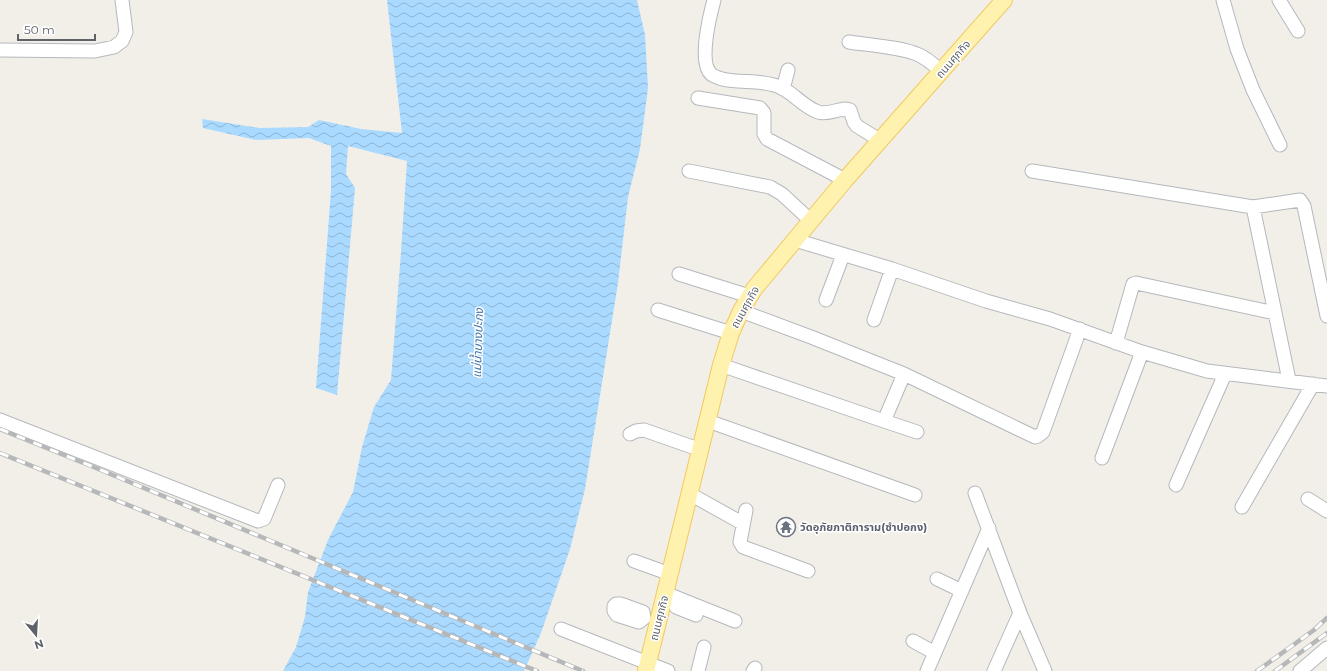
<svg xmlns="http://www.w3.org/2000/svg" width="1327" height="671" viewBox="0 0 1327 671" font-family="Montserrat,'Noto Sans Thai',sans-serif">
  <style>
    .water { fill: url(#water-waves) }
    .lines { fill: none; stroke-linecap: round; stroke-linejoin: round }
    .minor-casing { stroke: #b5b8bc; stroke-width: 15 }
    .major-casing { stroke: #f2c960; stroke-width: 18 }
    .minor { stroke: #fff; stroke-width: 13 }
    .major { stroke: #fff2af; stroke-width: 16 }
    .rail-casing { stroke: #b6b7b8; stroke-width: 4.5 }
    .rail { stroke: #fff; stroke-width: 3; stroke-dasharray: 9; stroke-linecap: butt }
    .labels { text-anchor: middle; stroke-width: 3; stroke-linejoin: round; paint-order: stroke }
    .street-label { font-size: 11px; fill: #5f6368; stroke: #fff }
    .worship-label { font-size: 11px; font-weight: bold; fill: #5b616d; stroke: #fff; text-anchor: start }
    .water-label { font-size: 12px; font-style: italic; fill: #4174aa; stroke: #fff }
  </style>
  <defs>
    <pattern id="water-waves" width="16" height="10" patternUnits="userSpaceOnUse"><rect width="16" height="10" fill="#aadaff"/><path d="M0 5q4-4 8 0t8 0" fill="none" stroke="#8eb4d2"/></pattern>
  </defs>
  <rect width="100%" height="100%" fill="#f1efe8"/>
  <path class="water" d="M387,0H637L645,35L648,88L640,149L628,197L618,283L585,489L570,549L541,633L524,671H283L296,647L305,617L308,592L328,540L353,492L362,447L374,407L391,380L401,252L407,161L348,146L346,174L355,188L337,395L316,388L331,191V146L309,138L256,140L203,128L202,119L260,128L308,127L319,120L361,129L402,133Z"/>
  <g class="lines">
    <g class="minor-casing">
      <path id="minor" d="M714,0C710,15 698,62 711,74C713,76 719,78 722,79C739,83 757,80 774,85C791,89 801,106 818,112C830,116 841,106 850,110L854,122L857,126L881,141
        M1223,0L1237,49L1253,90L1280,145
        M1279,0L1298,31
        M849,42C869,45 902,47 919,55C928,59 935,66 942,72
        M0,50L95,51L114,47L122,41L126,32L122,0
        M783,89L788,70
        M698,98L760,108L764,113V134L767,139L845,180
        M689,171L770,187L782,194L811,221
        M1032,171L1253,207L1300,200L1304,206L1327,316
        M1253,207L1289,380
        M795,240L892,269L986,301L1050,319L1142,352L1207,371L1327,386
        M679,274L749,296
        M826,300L843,255
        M658,310L731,333
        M741,311L811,337L904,374L1035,437L1038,436L1043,432L1080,329
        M874,320L892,269
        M1116,343L1133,284L1136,283L1275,313
        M721,365L884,421
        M904,374L884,421L917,432
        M0,420L258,521L264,519L278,485
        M708,421L915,495
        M630,434L636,431L644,430L701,450
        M1102,458L1142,352
        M1176,485L1225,374
        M975,493L1020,613L1045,671
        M690,494L742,523
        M1308,499L1327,511
        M1242,507L1313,384
        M746,510L740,542L743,547L808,571
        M634,561L670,574
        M937,579L962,591
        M665,593L735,621
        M616,604H621L643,612L644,618L639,622L617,615L614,611V606Z
        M676,607L696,615
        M561,629L668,671
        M913,641L935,653
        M698,671L704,647
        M753,671L755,668
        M927,671L989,528
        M994,671L1020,613
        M1300,671L1327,648"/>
    </g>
    <g class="major-casing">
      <path id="major" d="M646,671L721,365L731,333L741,311L754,289L845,180L1004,0"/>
    </g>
    <use href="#minor" class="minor"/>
    <use href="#major" class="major"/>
    <g class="rail-casing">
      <path id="rail" d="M0,429L96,468L583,671
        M0,453L537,671
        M1257,671L1314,630L1327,618
        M1275,671L1327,633"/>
    </g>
    <use href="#rail" class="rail"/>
  </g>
  <defs>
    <g id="temple-ring" transform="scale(1)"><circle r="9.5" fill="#fff" stroke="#6b7280" stroke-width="1.5"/><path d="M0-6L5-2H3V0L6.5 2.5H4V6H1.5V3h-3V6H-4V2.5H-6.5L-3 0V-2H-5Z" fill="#6b7280"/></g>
  </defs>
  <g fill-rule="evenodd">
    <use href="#temple-ring" x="786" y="527"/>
  </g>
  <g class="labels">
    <g class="street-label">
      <text transform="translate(953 59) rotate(-49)" y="4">ถนนศุภกิจ</text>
      <text transform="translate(745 307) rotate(-61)" y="4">ถนนศุภกิจ</text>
      <text transform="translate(659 618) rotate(-76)" y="4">ถนนศุภกิจ</text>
    </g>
    <g class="worship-label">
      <text x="800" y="531">วัดอุภัยภาติการาม(ซำปอกง)</text>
    </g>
    <g class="water-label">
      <text transform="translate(478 343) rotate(-88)" y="4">แม่น้ำบางปะกง</text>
    </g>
  </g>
  <g transform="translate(36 635) rotate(162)" stroke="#ffffff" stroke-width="3" paint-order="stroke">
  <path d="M0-3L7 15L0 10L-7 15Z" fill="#5f6368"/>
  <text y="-6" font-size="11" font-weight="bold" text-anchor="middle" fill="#5f6368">N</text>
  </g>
  <path d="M18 34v6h77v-6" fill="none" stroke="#5f6368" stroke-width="2"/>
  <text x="24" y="34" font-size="12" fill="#5f6368" stroke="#ffffff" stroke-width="3" paint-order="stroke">50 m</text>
</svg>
